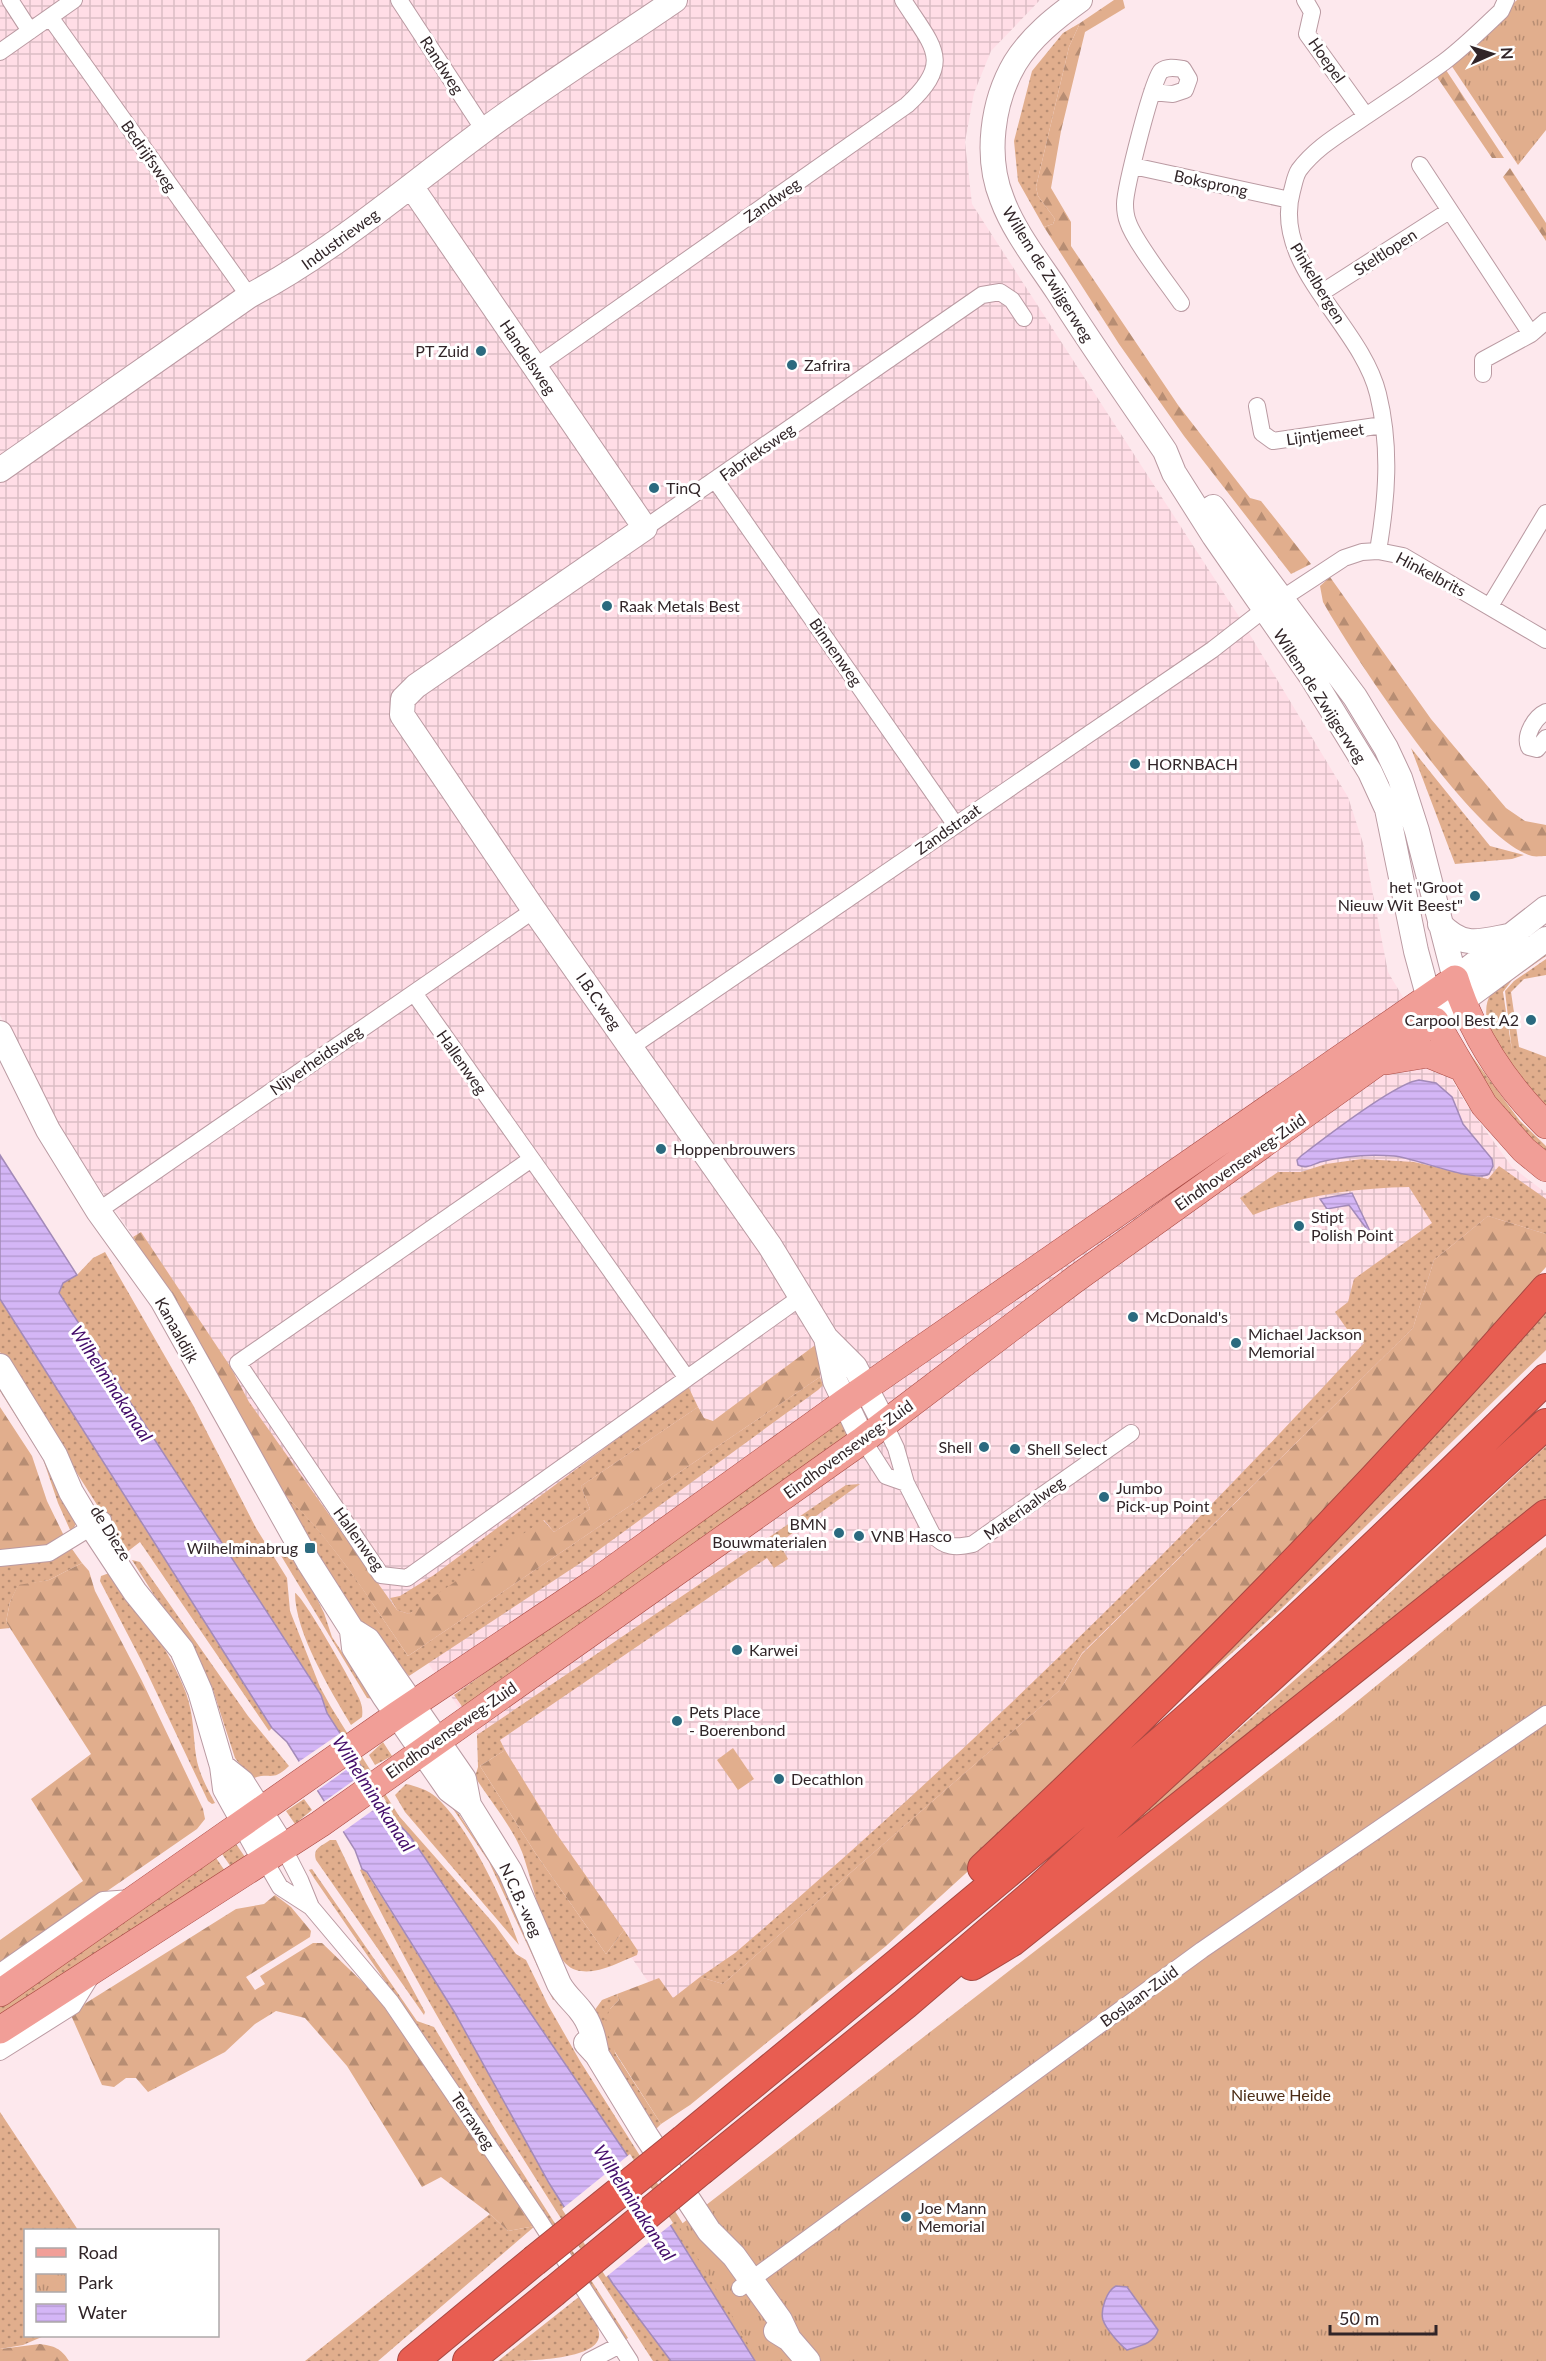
<svg xmlns="http://www.w3.org/2000/svg" width="1546" height="2361" viewBox="0 0 1546 2361" font-family="Lato,sans-serif">
  <style>
    .industrial { fill: url(#industrial-grid) }
    .grass { fill: url(#grass-dots) }
    .forest { fill: url(#forest-firs) }
    .park { fill: url(#park-tufts) }
    .pitch { fill: #e1ae8d }
    .water { fill: url(#water-rules); stroke: #a38ab8; stroke-width: 1.5 }
    .pier { fill: #fde8ed }
    .lines { fill: none; stroke-linecap: round; stroke-linejoin: round }
    .street-casing { stroke: #ba9aa2; stroke-width: 18 }
    .secondary-casing { stroke: #ba9aa2; stroke-width: 26 }
    .primary-casing { stroke: #a84943; stroke-width: 28 }
    .highway-casing { stroke: #a84943; stroke-width: 32 }
    .street { stroke: #fff; stroke-width: 16 }
    .secondary { stroke: #fff; stroke-width: 24 }
    .primary { stroke: #f19e97; stroke-width: 27 }
    .highway { stroke: #e85d51; stroke-width: 30 }
    .highway-bridge-casing { stroke: #a84943; stroke-width: 32; stroke-linecap: butt }
    .highway-bridge { stroke: #e85d51; stroke-width: 30 }
    .poi-dot { fill: #2b6a7f; stroke: #fff; stroke-width: 2 }
    .labels { text-anchor: middle; stroke-width: 6; stroke-linejoin: round; paint-order: stroke }
    .street-label { font-size: 16px; fill: #312528; stroke: #fff }
    .poi-label { font-size: 16px; fill: #312528; stroke: #fff; text-anchor: start }
    .park-label { font-size: 16px; fill: #4c2c15; stroke: #fff }
    .water-label { font-size: 18px; font-style: italic; fill: #440c6a; stroke: #fff }
  </style>
  <defs>
    <pattern id="industrial-grid" width="8" height="8" patternUnits="userSpaceOnUse" patternTransform="scale(1.5)"><rect width="8" height="8" fill="#ffdde6"/><path d="M0 4h8M4 0v8" fill="none" stroke="#dbbec5"/></pattern>
    <pattern id="grass-dots" width="8" height="8" patternUnits="userSpaceOnUse" patternTransform="scale(1.5)"><rect width="8" height="8" fill="#e1ae8d"/><path d="M2 2h.1M6 6h.1" fill="none" stroke="#b78d73" stroke-width="1.8" stroke-linecap="round"/></pattern>
    <pattern id="forest-firs" width="22" height="20" patternUnits="userSpaceOnUse" patternTransform="scale(1.5)"><rect width="22" height="20" fill="#e1ae8d"/><path d="M5 1l3.5 6h-7zM16 11l3.5 6h-7z" fill="#b78d73"/></pattern>
    <pattern id="park-tufts" width="24" height="20" patternUnits="userSpaceOnUse" patternTransform="scale(1.5)"><rect width="24" height="20" fill="#e1ae8d"/><path d="M3 7l-1-3M5 7V3M7 7l1-3M15 17l-1-3M17 17v-4M19 17l1-3" fill="none" stroke="#b78d73"/></pattern>
    <pattern id="water-rules" width="6" height="5" patternUnits="userSpaceOnUse" patternTransform="scale(1.5)"><rect width="6" height="5" fill="#d4b6f6"/><path d="M0 2.5h6" fill="none" stroke="#b69cd3"/></pattern>
  </defs>
  <rect width="100%" height="100%" fill="#fde8ed"/>
  <path class="industrial" d="M0,0H1040L991,51L974,93L965,142L972,204L1238,615L1348,797L1363,843L1388,972L1465,1102L1512,1167L1546,1193V1224L694,2048L70,1145L0,1015Z"/>
  <path class="grass" d="M1080,23L1069,47L1036,187L1038,196L1055,219L1053,224L1044,227L1018,181L1014,141L1032,71L1063,33Z
    M1411,748L1490,846L1524,855L1512,859L1455,864Z
    M1546,943V956L1512,980L1503,992L1512,1051L1505,991L1514,981L1546,959V975L1524,979L1511,992L1519,1047L1546,1057V1106C1523,1081 1470,1030 1491,993C1500,979 1533,955 1546,943Z
    M1457,1036L1520,1121L1546,1146V1159L1516,1131Z
    M1362,1159L1414,1162L1488,1179L1499,1166L1546,1199V1234L1488,1216L1434,1260L1413,1328L1082,1653L1060,1690L723,1984L700,1977L735,1953C956,1763 1166,1559 1364,1343L1354,1339L1335,1312L1348,1302L1354,1279L1432,1223L1409,1187C1355,1188 1303,1195 1253,1215L1240,1198L1278,1172H1301L1326,1164Z
    M105,1252L193,1405L256,1528L287,1578L290,1611L320,1687L331,1707L399,1816L495,1925L516,1954L526,1960L548,2005L580,2061L697,2246L776,2361H755L625,2152L410,1836L396,1821L327,1713L321,1695L59,1293L63,1283L77,1275L93,1258Z
    M1546,1294V1350L1281,1609L1026,1838Z
    M0,1299L269,1722L272,1728L269,1731L140,1542L127,1552L0,1352Z
    M820,1377L823,1385L818,1390L585,1560L409,1676L354,1616L310,1546L285,1495C334,1541 370,1600 408,1656Z
    M0,1378L42,1444L76,1524L71,1532L58,1503L43,1459L0,1391Z
    M688,1386L698,1407L581,1486L590,1509L554,1532L544,1520L416,1610L409,1614L397,1610L390,1598L400,1596L434,1575Z
    M840,1419L851,1429L845,1436L466,1712L454,1695Z
    M1546,1446V1502L971,1963L1330,1649Z
    M860,1484L779,1543L788,1559L774,1568L767,1558L500,1740L505,1750L480,1766L536,1854L606,1954L624,1930L638,1951L637,1955C619,1962 596,1976 576,1970C548,1962 532,1878 522,1852C512,1826 490,1801 475,1777L478,1767L477,1735L846,1485Z
    M289,1548L296,1556L324,1613L332,1637L373,1699L367,1698L280,1554Z
    M72,1549L82,1563L49,1580L18,1586L10,1602L6,1622L10,1628L0,1629V1563L56,1558Z
    M132,1560L140,1562L248,1716L289,1766C272,1783 271,1771 251,1779L235,1758L212,1687Z
    M115,1571C139,1610 170,1650 186,1693C194,1715 193,1735 196,1756C199,1774 207,1788 215,1803L212,1804L208,1801L141,1660L100,1581L101,1576Z
    M295,1593C304,1597 353,1684 359,1698C362,1705 363,1710 362,1717L351,1725C331,1691 295,1633 295,1593Z
    M383,1742L392,1756L375,1765L369,1755Z
    M406,1784C416,1786 428,1790 436,1797C469,1827 504,1902 519,1945L405,1812L395,1795Z
    M446,1795L498,1873L555,1999L553,2000L489,1862L445,1797Z
    M304,1799L312,1810L295,1824L286,1811Z
    M330,1840H336L366,1903L425,2012L424,2015L316,1860C312,1848 322,1846 330,1840Z
    M234,1841L245,1857L231,1867L220,1851Z
    M214,1855L225,1871L0,2015V2004Z
    M312,1869L417,2021L434,2027L496,2131L628,2338L625,2340L518,2174L314,1878L309,1870Z
    M362,1869L366,1872L455,2013L550,2183L613,2284L671,2361H653C550,2201 443,2042 360,1870Z
    M617,1994L619,2000L610,2009L615,2053L661,2124L653,2132L601,2041L594,2011L602,2000Z
    M0,2112L78,2230H26V2336H44L23,2345L0,2349Z
    M490,2214L508,2231L535,2226L378,2361H305Z
    M580,2296C587,2307 597,2319 599,2333C603,2361 522,2361 498,2361Z"/>
  <path class="forest" d="M1114,0H1123L1125,8L1085,32L1061,131L1051,188L1071,222V246L1178,405L1250,498L1261,501L1311,564L1291,574L1184,436L1119,344L1044,227L1053,224L1055,219L1038,196L1036,187L1069,47L1080,23Z
    M1446,70L1504,158H1492L1437,77Z
    M1510,168L1546,223V241L1503,177Z
    M1330,577L1431,719L1506,808L1525,821L1546,825V856C1542,856 1536,857 1532,856C1475,841 1354,657 1323,602L1320,586Z
    M1488,1216L1546,1234V1267L1249,1600L1065,1783L886,1946L690,2105L661,2124L615,2052L604,2024L610,2009L619,2000L617,1994L659,1978L673,1998L700,1977L723,1984L1060,1690L1082,1654L1413,1328L1434,1260Z
    M141,1232L230,1366L249,1402L397,1610L409,1614L543,1520L554,1532L590,1509L581,1486L698,1407L704,1418L713,1421L818,1343L820,1377L408,1656C370,1600 334,1542 285,1495L133,1237Z
    M0,1407L32,1456L47,1501L65,1538L50,1546L0,1551Z
    M82,1563L89,1571L95,1591L142,1681L203,1809L205,1819L197,1829L0,1965V1940L83,1881L31,1799L91,1754L6,1622L10,1602L18,1585L49,1580Z
    M505,1750L556,1833L624,1930L606,1954L536,1854L480,1766Z
    M275,1895L291,1907L311,1931L310,1937L246,1977L255,1990L265,1984L260,1976L313,1943H322L375,1994L535,2226L508,2231L490,2214L441,2177L422,2187L347,2066L305,2018L276,2011L255,2024L225,2052L148,2092L136,2078H126L114,2087L102,2085L70,2013L236,1909L264,1904Z
    M40,2344C54,2346 61,2348 69,2361H0V2349Z"/>
  <path class="park" d="M1517,0H1546V130L1518,165L1449,62Z
    M1546,1547V2361H758L679,2226L1343,1713Z"/>
  <path class="pitch" d="M733,1748L754,1779L738,1790L717,1760Z"/>
  <path class="water" d="M1419,1080L1436,1083L1452,1097L1463,1124L1492,1159L1493,1166L1489,1174C1473,1183 1416,1158 1394,1156C1370,1154 1344,1156 1320,1162C1312,1165 1306,1169 1298,1165L1297,1160L1301,1156C1323,1139 1396,1083 1419,1080Z
    M0,1155L77,1275L63,1283L59,1293L321,1695L327,1713L396,1821L410,1836L625,2152L755,2361H671L613,2284L549,2183L455,2013L367,1872L362,1869L355,1850L287,1742L272,1728L0,1299Z
    M1352,1193L1370,1231L1369,1232L1349,1205L1327,1209L1320,1199Z
    M1116,2286L1127,2287L1158,2330C1154,2344 1139,2346 1127,2350C1120,2345 1106,2329 1103,2320C1100,2310 1107,2290 1116,2286Z"/>
  <path class="pier" d="M342,1732L360,1760L315,1792L297,1763Z
    M367,1771L386,1801L341,1833L322,1803Z
    M630,2154L673,2223L606,2277L562,2209Z"/>
  <g class="lines">
    <g class="street-casing">
      <path id="street" d="M10,0L30,31
        M399,0L484,130
        M1305,0L1312,12L1307,34L1366,116
        M50,17L249,296
        M0,52L74,0
        M1152,92L1173,94L1185,90L1189,79L1183,69C1176,68 1168,66 1161,71C1153,77 1125,189 1125,204C1125,209 1126,217 1128,222C1134,241 1168,284 1181,303
        M1420,165L1531,334L1483,360V374
        M1133,166L1290,200
        M1321,293L1449,211
        M1531,334L1546,321
        M535,367L907,105C955,61 932,46 903,0
        M1257,406L1262,433L1273,441L1383,425
        M716,481L955,824
        M645,528L982,295L1000,292L1012,300L1024,318
        M1378,551C1387,498 1391,447 1378,394C1361,324 1271,266 1292,191C1294,184 1295,176 1299,170C1317,146 1342,133 1366,116C1392,99 1418,81 1444,62C1464,47 1483,28 1501,11L1506,0
        M1490,606L1546,513
        M1546,712C1535,717 1524,735 1529,747L1537,749L1546,738
        M414,993L686,1377
        M631,1047L1212,650L1257,615L1344,558L1362,552L1378,551L1403,556L1546,640
        M530,1160L238,1363L381,1575L407,1578L801,1297
        M98,1211L534,910
        M884,1423L896,1448L906,1483L932,1534C945,1548 956,1548 973,1544L1131,1433
        M863,1440L886,1476L906,1483
        M0,1558L49,1553L103,1520
        M283,1847L300,1880L311,1907
        M265,1861L280,1887L311,1907L391,2002L539,2220L630,2361
        M0,1972L103,1900L132,1898
        M0,2052L73,2006L92,1975
        M740,2288L1202,1950L1546,1714
        M589,2361L620,2345"/>
    </g>
    <g class="secondary-casing">
      <path id="secondary" d="M1080,0C1055,18 1031,37 1015,63C992,102 985,157 1002,199C1014,232 1039,263 1058,292C1092,346 1129,398 1165,451L1174,473L1214,536L1311,676L1370,772L1387,809L1416,951L1435,1021L1546,939
        M411,186L645,528L416,686L403,699L402,715L534,910L770,1246L826,1338L855,1367L884,1423
        M0,470L249,296C334,251 406,188 483,131C545,85 611,44 675,0
        M1213,507L1355,697L1386,748L1400,778L1417,831L1455,979L1546,908
        M1440,924C1463,948 1478,942 1508,936
        M0,1033L48,1130L98,1211L162,1300L308,1561L352,1630L368,1640L464,1779L469,1805
        M826,1338L835,1381L863,1440
        M0,1366L55,1455L71,1492L92,1527L135,1592L182,1650L200,1691L222,1766L225,1789L265,1861
        M352,1631L354,1648L384,1696L449,1790L469,1805L510,1871L559,1984C565,1995 573,2001 580,2010C591,2023 594,2039 597,2055
        M222,1766L242,1782L283,1847
        M586,2043L597,2055L645,2134L709,2231L734,2256L780,2320L789,2339
        M776,2331L789,2339L808,2361"/>
    </g>
    <g class="primary-casing">
      <path id="primary" d="M1386,1061L1428,1054L1460,1067
        M0,1993L397,1715L594,1583L845,1402L1455,979C1473,1037 1504,1083 1546,1125
        M0,2030L320,1824L863,1440L1074,1280L1435,1021L1484,1105L1524,1150L1546,1168"/>
    </g>
    <g class="highway-casing">
      <path id="highway" d="M983,1868C1181,1684 1368,1492 1546,1289
        M972,1965L1012,1941L1546,1515
        M684,2140C844,2008 1006,1876 1163,1740C1295,1625 1422,1502 1546,1379
        M702,2169L905,2004L1037,1891L1546,1424
        M413,2361L534,2261
        M468,2361L553,2292"/>
    </g>
    <use href="#street" class="street"/>
    <use href="#secondary" class="secondary"/>
    <use href="#primary" class="primary"/>
    <use href="#highway" class="highway"/>
    <g class="highway-bridge-casing">
      <path id="highway-bridge" d="M534,2261L684,2140
        M553,2292L702,2169"/>
    </g>
    <use href="#highway-bridge" class="highway-bridge"/>
  </g>
  <g class="poi-dot">
    <circle cx="481" cy="351" r="6"/>
    <circle cx="792" cy="365" r="6"/>
    <circle cx="654" cy="488" r="6"/>
    <circle cx="607" cy="606" r="6"/>
    <circle cx="1135" cy="764" r="6"/>
    <circle cx="1475" cy="896" r="6"/>
    <circle cx="1531" cy="1020" r="6"/>
    <circle cx="661" cy="1149" r="6"/>
    <circle cx="1299" cy="1226" r="6"/>
    <circle cx="1133" cy="1317" r="6"/>
    <circle cx="1236" cy="1343" r="6"/>
    <circle cx="984" cy="1447" r="6"/>
    <circle cx="1015" cy="1449" r="6"/>
    <circle cx="1104" cy="1497" r="6"/>
    <circle cx="839" cy="1533" r="6"/>
    <circle cx="859" cy="1536" r="6"/>
    <rect x="304" y="1542" width="12" height="12" rx="3"/>
    <circle cx="737" cy="1650" r="6"/>
    <circle cx="677" cy="1721" r="6"/>
    <circle cx="779" cy="1779" r="6"/>
    <circle cx="906" cy="2217" r="6"/>
  </g>
  <g class="labels">
    <g class="street-label">
      <text transform="translate(1327 60) rotate(55)" y="6">Hoepel</text>
      <text transform="translate(442 65) rotate(57)" y="6">Randweg</text>
      <text transform="translate(149 156) rotate(55)" y="6">Bedrijfsweg</text>
      <text transform="translate(1211 183) rotate(12)" y="6">Boksprong</text>
      <text transform="translate(772 200) rotate(-35)" y="6">Zandweg</text>
      <text transform="translate(340 239) rotate(-36)" y="6">Industrieweg</text>
      <text transform="translate(1385 252) rotate(-33)" y="6">Steltlopen</text>
      <text transform="translate(1048 274) rotate(58)" y="6">Willem de Zwijgerweg</text>
      <text transform="translate(1318 283) rotate(59)" y="6">Pinkelbergen</text>
      <text transform="translate(528 357) rotate(56)" y="6">Handelsweg</text>
      <text transform="translate(1325 434) rotate(-8)" y="6">Lijntjemeet</text>
      <text transform="translate(757 452) rotate(-35)" y="6">Fabrieksweg</text>
      <text transform="translate(1431 574) rotate(28)" y="6">Hinkelbrits</text>
      <text transform="translate(836 652) rotate(55)" y="6">Binnenweg</text>
      <text transform="translate(1320 696) rotate(57)" y="6">Willem de Zwijgerweg</text>
      <text transform="translate(948 829) rotate(-35)" y="6">Zandstraat</text>
      <text transform="translate(599 1001) rotate(55)" y="6">I.B.C.weg</text>
      <text transform="translate(316 1060) rotate(-35)" y="6">Nijverheidsweg</text>
      <text transform="translate(462 1062) rotate(55)" y="6">Hallenweg</text>
      <text transform="translate(1240 1162) rotate(-35)" y="6">Eindhovenseweg-Zuid</text>
      <text transform="translate(177 1330) rotate(61)" y="6">Kanaaldijk</text>
      <text transform="translate(848 1449) rotate(-36)" y="6">Eindhovenseweg-Zuid</text>
      <text transform="translate(1024 1508) rotate(-36)" y="6">Materiaalweg</text>
      <text transform="translate(111 1533) rotate(58)" y="6">de Dieze</text>
      <text transform="translate(359 1539) rotate(54)" y="6">Hallenweg</text>
      <text transform="translate(451 1730) rotate(-35)" y="6">Eindhovenseweg-Zuid</text>
      <text transform="translate(521 1900) rotate(65)" y="6">N.C.B.-weg</text>
      <text transform="translate(1139 1996) rotate(-36)" y="6">Boslaan-Zuid</text>
      <text transform="translate(473 2121) rotate(56)" y="6">Terraweg</text>
    </g>
    <g class="poi-label">
      <text x="469" y="357" text-anchor="end">PT Zuid</text>
      <text x="804" y="371">Zafrira</text>
      <text x="666" y="494">TinQ</text>
      <text x="619" y="612">Raak Metals Best</text>
      <text x="1147" y="770">HORNBACH</text>
      <text x="1463" y="893" text-anchor="end">het "Groot<tspan x="1463" dy="18">Nieuw Wit Beest"</tspan></text>
      <text x="1519" y="1026" text-anchor="end">Carpool Best A2</text>
      <text x="673" y="1155">Hoppenbrouwers</text>
      <text x="1311" y="1223">Stipt<tspan x="1311" dy="18">Polish Point</tspan></text>
      <text x="1145" y="1323">McDonald's</text>
      <text x="1248" y="1340">Michael Jackson<tspan x="1248" dy="18">Memorial</tspan></text>
      <text x="972" y="1453" text-anchor="end">Shell</text>
      <text x="1027" y="1455">Shell Select</text>
      <text x="1116" y="1494">Jumbo<tspan x="1116" dy="18">Pick-up Point</tspan></text>
      <text x="827" y="1530" text-anchor="end">BMN<tspan x="827" dy="18">Bouwmaterialen</tspan></text>
      <text x="871" y="1542">VNB Hasco</text>
      <text x="298" y="1554" text-anchor="end">Wilhelminabrug</text>
      <text x="749" y="1656">Karwei</text>
      <text x="689" y="1718">Pets Place<tspan x="689" dy="18">- Boerenbond</tspan></text>
      <text x="791" y="1785">Decathlon</text>
      <text x="918" y="2214">Joe Mann<tspan x="918" dy="18">Memorial</tspan></text>
    </g>
    <g class="park-label">
      <text x="1281" y="2101">Nieuwe Heide</text>
    </g>
    <g class="water-label">
      <text transform="translate(111 1384) rotate(57)" y="6">Wilhelminakanaal</text>
      <text transform="translate(373 1794) rotate(57)" y="6">Wilhelminakanaal</text>
      <text transform="translate(634 2203) rotate(57)" y="6">Wilhelminakanaal</text>
    </g>
  </g>
  <rect x="24" y="2229" width="195" height="108" fill="#ffffff" stroke="#ada8a9" stroke-width="1.5"/>
  <rect x="36" y="2248" width="30" height="9" fill="#f19e97" stroke="#ada8a9" stroke-width="1.5"/>
  <text x="78" y="2259" font-size="18" fill="#312528">Road</text>
  <rect x="36" y="2274" width="30" height="18" fill="url(#park-tufts)" stroke="#ada8a9" stroke-width="1.5"/>
  <text x="78" y="2289" font-size="18" fill="#312528">Park</text>
  <rect x="36" y="2304" width="30" height="18" fill="url(#water-rules)" stroke="#ada8a9" stroke-width="1.5"/>
  <text x="78" y="2319" font-size="18" fill="#312528">Water</text>
  <g transform="translate(1492 54) rotate(87)" stroke="#ffffff" stroke-width="4.5" paint-order="stroke">
  <path d="M0-4.5L10 22L0 15L-10 22Z" fill="#312528"/>
  <text y="-9" font-size="16" font-weight="bold" text-anchor="middle" fill="#312528">N</text>
  </g>
  <path d="M1330 2325v9h106v-9" fill="none" stroke="#312528" stroke-width="3"/>
  <text x="1339" y="2325" font-size="18" fill="#312528" stroke="#ffffff" stroke-width="4.5" paint-order="stroke">50 m</text>
</svg>
